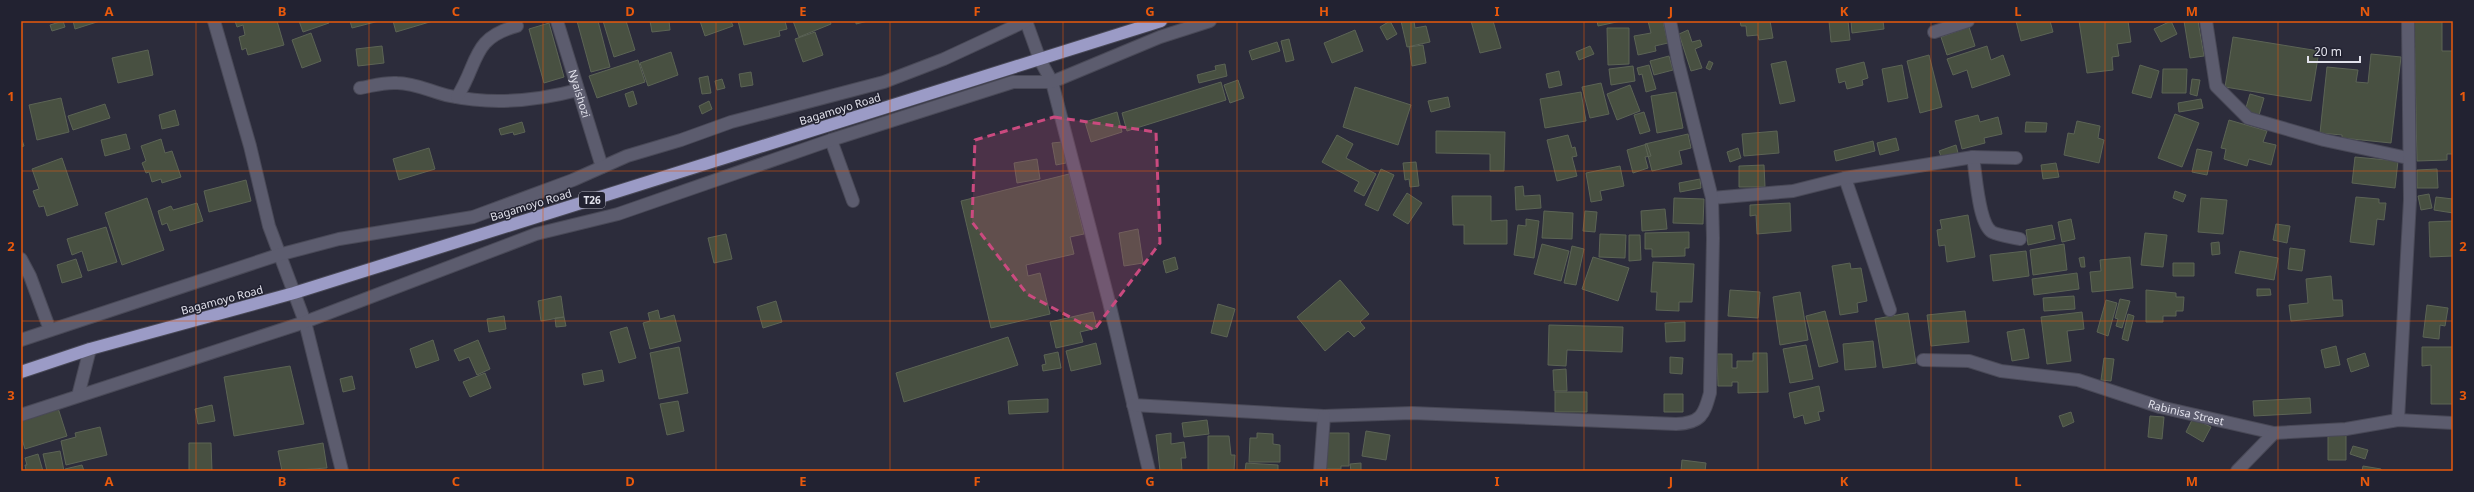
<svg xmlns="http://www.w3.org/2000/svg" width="2474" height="492" viewBox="0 0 2474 492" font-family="'Noto Sans',sans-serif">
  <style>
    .building { fill: #485041; stroke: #5c6455 }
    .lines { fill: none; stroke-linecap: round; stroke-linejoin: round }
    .minor-casing { stroke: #494957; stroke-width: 14 }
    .highway-casing { stroke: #494957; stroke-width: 14 }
    .minor { stroke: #5c5c6e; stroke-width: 12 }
    .highway { stroke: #9b9bc6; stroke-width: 12 }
    .marked { fill: #ca4a7f; fill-opacity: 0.2; stroke: #ca4a7f; stroke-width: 3; stroke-dasharray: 8 5; stroke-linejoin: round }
    .grid { fill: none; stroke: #e8590c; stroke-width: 1; stroke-opacity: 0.55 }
    .labels { text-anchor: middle; stroke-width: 3; stroke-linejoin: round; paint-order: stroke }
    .shield { fill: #222231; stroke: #a8a8b4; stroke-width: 1 }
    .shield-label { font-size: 10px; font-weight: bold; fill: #e2e2ec }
    .street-label { font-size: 11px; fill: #e2e2ec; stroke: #222231 }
    .neatline { fill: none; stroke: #e8590c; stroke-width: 1.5 }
    .grid-label { font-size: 13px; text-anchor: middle; font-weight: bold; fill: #e8590c }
  </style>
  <rect width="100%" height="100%" fill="#2c2c3b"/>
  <path class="building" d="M63,21L65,27L52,31L50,25Z
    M73,21H100L75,29Z
    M235,21H277L284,45L248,55L246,48L242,50L239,37L245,35L243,25L237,27Z
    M299,21H328L329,23L303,32Z
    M350,21H379L352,28Z
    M393,21H433L396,32Z
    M577,21H598L610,67L591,72Z
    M603,21H626L635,50L614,57Z
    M650,21H669L670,30L652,32Z
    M700,21H731L733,26L705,36Z
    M738,21H785L787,29L779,31L780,36L744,45Z
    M793,21H830L831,24L799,37Z
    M856,21H868L856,24Z
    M1390,21L1397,34L1387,40L1380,27Z
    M1401,21H1414L1415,28L1426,26L1430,42L1407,47Z
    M1471,21H1493L1501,48L1480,53Z
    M1597,21H1621L1598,26Z
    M1648,21H1663L1668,43L1655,46L1656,51L1638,55L1634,36L1651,33Z
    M1740,21H1770L1773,38L1759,40L1758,35L1747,36L1746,26H1741Z
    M1829,21H1848L1850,40L1831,42Z
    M1851,21H1883L1884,29L1852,33Z
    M2016,21H2050L2053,32L2021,41Z
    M2079,21H2128L2131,42L2117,44L2119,56L2112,57L2113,70L2087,73Z
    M2171,21L2177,34L2161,42L2154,29Z
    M2184,21H2198L2204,56L2190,58Z
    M2414,21H2442V51H2453V154H2447V160L2417,161Z
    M549,23L564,77L544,83L529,29Z
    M1969,27L1975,46L1947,55L1941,37Z
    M1607,28H1629V64L1608,65Z
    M1355,30L1363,51L1332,63L1324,43Z
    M1688,30L1692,42L1700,40L1702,46L1695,49L1702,68L1691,71L1679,34Z
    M815,32L823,55L803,62L795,39Z
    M311,33L321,61L302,68L292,40Z
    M2233,37L2319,51L2311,101L2225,87Z
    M1289,39L1294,60L1286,62L1281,41Z
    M1277,42L1280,51L1252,60L1249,51Z
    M1423,45L1426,63L1412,66L1409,47Z
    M382,46L384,63L358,66L356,49Z
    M1590,46L1594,54L1579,60L1576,52Z
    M1987,46L1991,60L2003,55L2010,75L1972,88L1967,70L1953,75L1947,59Z
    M148,50L153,75L118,83L112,58Z
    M671,52L678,75L648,86L640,63Z
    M2371,54L2401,57L2391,143L2342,138V135L2320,133L2327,67L2358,70L2356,82L2368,83Z
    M1929,55L1942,107L1920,113L1907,61Z
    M1669,56L1673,70L1654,75L1650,61Z
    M638,60L645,82L597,98L589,76Z
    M1709,61L1713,63L1710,70L1706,68Z
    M1786,61L1795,101L1780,104L1771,64Z
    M1864,62L1868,78L1862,80L1863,85L1847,89L1845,81L1839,83L1836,69Z
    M1225,64L1227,76L1199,83L1197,75L1216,70L1215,66Z
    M1649,65L1656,89L1646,92L1642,74L1639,75L1637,68Z
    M1902,65L1908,98L1888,102L1882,69Z
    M2140,65L2159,71L2151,98L2132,93Z
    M1633,66L1635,81L1611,85L1609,69Z
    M2163,69H2187L2186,93H2162Z
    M1559,71L1562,85L1549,88L1546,74Z
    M751,72L753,85L741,87L739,74Z
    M708,76L711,93L702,94L699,78Z
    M722,79L725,88L717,90L715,81Z
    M2192,79L2200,80L2197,96L2190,94Z
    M1238,80L1244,98L1230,103L1224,85Z
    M1221,82L1226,100L1127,131L1122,113Z
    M1601,83L1609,114L1590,118L1582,87Z
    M1630,85L1640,111L1617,120L1607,94Z
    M1355,87L1411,105L1398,145L1343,127Z
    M633,91L637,104L629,107L625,94Z
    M1581,92L1586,121L1545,128L1540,99Z
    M1676,92L1683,128L1657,133L1651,96Z
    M2250,94L2264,98L2259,115L2245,111Z
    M1448,97L1450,107L1431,112L1428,101Z
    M61,98L69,132L37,140L29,105Z
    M2201,99L2203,108L2179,112L2178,103Z
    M709,101L712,109L702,114L699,106Z
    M105,104L110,118L73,130L68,116Z
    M175,110L179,125L162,129L159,115Z
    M1117,112L1122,132L1091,142L1085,122Z
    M1644,112L1650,131L1640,134L1634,115Z
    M2175,114L2199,123L2182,167L2158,158Z
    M1978,115L1980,122L1998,117L2002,134L1984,138L1985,143L1962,149L1955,121Z
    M2229,120L2267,131L2263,142L2276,145L2271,165L2249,159L2247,166L2224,159L2226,149L2221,148Z
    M2077,121L2100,126L2098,138L2104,140L2099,163L2064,155L2068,133L2074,134Z
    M522,122L525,132L514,135L513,132L501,135L499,129Z
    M2026,122L2047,123L2046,132H2025Z
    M1436,131L1505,132L1504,171H1490V154L1436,153Z
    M1777,131L1779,153L1744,156L1742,134Z
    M126,134L130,149L105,156L101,140Z
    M1688,134L1691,148L1679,151L1682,164L1652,171L1645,144Z
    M1337,135L1353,144L1346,158L1376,174L1364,196L1354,191L1359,182L1322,162Z
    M1568,135L1572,148L1575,147L1577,156L1572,157L1577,176L1557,181L1547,140Z
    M21,137L24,146L21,147Z
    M1896,138L1899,150L1880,155L1877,143Z
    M161,139L165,153L172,151L181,177L162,183L161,179L152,182L149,172L146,173L142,163L146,161L141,146Z
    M1873,141L1875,151L1836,161L1834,151Z
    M1062,142L1066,163L1056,165L1052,143Z
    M1647,144L1651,156L1645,157L1648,168L1633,173L1627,150Z
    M1956,145L1958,153L1942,159L1939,151Z
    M429,148L435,169L399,180L393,159Z
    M1738,148L1741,158L1730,162L1727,152Z
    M2197,149L2212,152L2207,175L2192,172Z
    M2355,157L2398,161L2395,188L2352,183Z
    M62,158L78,205L47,216L44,206L39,207L33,191L39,189L32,169Z
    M1037,159L1040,179L1017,183L1014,163Z
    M1416,162L1419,186L1410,187L1409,179L1405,180L1403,163Z
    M2056,163L2059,177L2043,179L2041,165Z
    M1764,165L1765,187H1739V166Z
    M1620,166L1624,186L1600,191L1602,200L1591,202L1586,173Z
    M1381,169L1394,175L1378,211L1365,205Z
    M2437,169L2438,188H2417V170Z
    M1069,174L1084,234L1070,237L1074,254L1026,265L1028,276L1040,273L1050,314L991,328L961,201Z
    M1700,179L1701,188L1680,192L1679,183Z
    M246,180L251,201L209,212L204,191Z
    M1523,186L1524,196L1540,195L1541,208L1516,210L1515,187Z
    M2175,191L2186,195L2183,202L2173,198Z
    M1407,193L1422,203L1408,224L1393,215Z
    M2429,194L2432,208L2421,210L2418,196Z
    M1452,196H1491V221L1507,220V244H1464V225H1453Z
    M2356,197L2379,199V203H2386L2384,220L2377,219L2374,245L2350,242Z
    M2436,197L2453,199V213L2434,210Z
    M147,198L164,250L122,265L105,213Z
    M1674,198L1704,199L1703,224L1673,223Z
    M2201,198L2227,200L2223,234L2198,232Z
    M197,203L203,221L170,231L167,223L162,225L158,211L171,206L173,210Z
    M1790,203L1791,231L1757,234L1756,215L1750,216V205Z
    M1665,209L1667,229L1642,231L1641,211Z
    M1544,211L1573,213L1572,239L1542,238Z
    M1585,211L1597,212L1595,232L1583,231Z
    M1968,215L1975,257L1947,262L1945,245L1939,246L1937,230L1942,229L1940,220Z
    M1526,219L1539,221L1534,258L1514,255L1518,225L1526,226Z
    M2071,219L2075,239L2062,242L2058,222Z
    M2453,221V256L2430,257L2429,222Z
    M2276,224L2290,226L2287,243L2273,240Z
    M2052,225L2055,239L2028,245L2026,230Z
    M106,227L117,262L88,271L82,251L72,255L67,239Z
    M1138,229L1143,263L1124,266L1119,233Z
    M1689,232V248H1685V256L1652,257V249H1645V233Z
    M2145,233L2167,235L2163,267L2141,265Z
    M726,234L732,259L714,263L708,238Z
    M1600,234L1626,235L1625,258L1599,257Z
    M1629,235H1640L1641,260L1629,261Z
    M2219,242L2220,254L2212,255L2211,243Z
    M1542,244L1569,251L1561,281L1534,274Z
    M2064,244L2067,270L2033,275L2030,250Z
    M1572,246L1584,249L1576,285L1564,283Z
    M2290,248L2305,250L2302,271L2288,269Z
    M2026,251L2029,276L1993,281L1990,255Z
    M2240,251L2278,258L2274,280L2235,273Z
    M1175,257L1178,269L1166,273L1163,261Z
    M1593,257L1629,268L1618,301L1582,289Z
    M2084,257L2085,267H2081L2079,258Z
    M2130,257L2133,288L2092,292L2090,272L2101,271L2100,260Z
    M76,259L82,277L62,283L57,265Z
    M1653,262L1694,264L1692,302H1679V311L1656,310L1657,292H1651Z
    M1850,263L1851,269L1861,268L1867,301L1857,303L1858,312L1840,315L1832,266Z
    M2173,263H2194V276H2173Z
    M2077,273L2079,289L2034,295L2032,279Z
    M2331,276L2333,300H2342L2343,316L2291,321L2289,305L2308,303L2306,279Z
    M1340,280L1369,314L1360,322L1365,328L1354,337L1348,331L1325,351L1297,317Z
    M2257,289H2270L2271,295L2257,296Z
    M1730,290L1760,292L1758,318L1728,316Z
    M2146,290L2176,293V297H2184L2183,311H2176V316H2163V322H2146Z
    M1800,292L1808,340L1780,345L1773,297Z
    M561,296L564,317L541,321L538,301Z
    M2074,296L2075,309L2044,311L2043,298Z
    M2120,299L2130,301L2122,328L2116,326L2118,319L2115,318Z
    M2106,300L2117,303L2108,336L2097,332Z
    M776,301L782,322L763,328L757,307Z
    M1218,304L1235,309L1227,337L1211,333Z
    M2427,305L2448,308L2445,326L2440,325L2439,339L2423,337Z
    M658,310L660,319L674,315L681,341L650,349L643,323L650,321L648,313Z
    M1825,311L1838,362L1819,367L1806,316Z
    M1965,311L1969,342L1931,346L1927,315Z
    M1093,312L1097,328L1080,332L1083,342L1056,348L1050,322Z
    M2082,312L2084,329L2067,331L2071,361L2047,364L2041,317Z
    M1908,313L1916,363L1883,368L1875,319Z
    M2128,314L2134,316L2128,341L2122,339Z
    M504,316L506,329L489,332L487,319Z
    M564,317L566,326L556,327L555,318Z
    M1685,322V341L1666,342L1665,323Z
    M1549,325L1623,327L1622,352L1567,350L1566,366L1548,365Z
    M627,327L636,358L619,363L610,332Z
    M2024,329L2029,358L2012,361L2007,332Z
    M1008,337L1018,365L904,402L896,373Z
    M433,340L439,360L416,368L410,349Z
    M478,340L490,369L477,375L469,357L459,361L454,350Z
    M1873,341L1876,367L1845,370L1843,344Z
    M1096,343L1101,364L1071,371L1066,351Z
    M1806,345L1813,379L1790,383L1783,349Z
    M2336,346L2340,365L2325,368L2321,350Z
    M679,347L688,393L659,399L650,353Z
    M2422,347H2453V404H2431V365L2422,366Z
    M1058,352L1061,368L1043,371L1042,365L1046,364L1044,355Z
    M1753,353H1767L1768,392L1738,393V382H1732V386H1718L1717,354H1732V368H1737V361H1753Z
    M2365,353L2369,366L2351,372L2347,359Z
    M1670,357L1683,358L1682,374L1670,373Z
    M2104,358L2114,359L2111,381L2101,380Z
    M290,366L304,424L234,436L224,377Z
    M1566,369L1567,391H1554L1553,370Z
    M602,370L604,381L584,385L582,374Z
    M485,373L491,388L470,397L463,382Z
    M352,376L355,389L343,392L340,379Z
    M1819,386L1824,411L1818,412L1820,420L1805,424L1803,415L1794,418L1789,393Z
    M1555,392H1587V412H1555Z
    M1664,394H1683V412H1664Z
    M2310,398L2311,413L2254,416L2253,401Z
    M1048,399V412L1009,414L1008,401Z
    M678,401L684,431L667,435L660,404Z
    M212,405L215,421L198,424L195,409Z
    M58,408L67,436L25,449L21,436V421Z
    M2071,412L2074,422L2063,427L2059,416Z
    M2150,416L2164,417L2162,439L2148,437Z
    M2193,418L2211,427L2203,442L2186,432Z
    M1207,420L1209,434L1184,437L1182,423Z
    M100,427L107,455L66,465L61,441L76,437L75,433Z
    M1366,431L1390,435L1386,460L1362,456Z
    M2328,431H2346V460H2328Z
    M1171,433V444L1184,442L1186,458H1181L1182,471H1160L1156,435Z
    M1257,433L1273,434V444L1280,445V462H1249L1250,438H1257Z
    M1326,433H1349V466H1341V469H1325Z
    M1208,436H1229L1231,455H1235L1234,471H1208Z
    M189,443H211L212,471H189Z
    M323,443L327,468L282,471L278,451Z
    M2353,446L2368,450L2365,459L2350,454Z
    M60,451L64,471H47L43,454Z
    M38,454L43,471H23L26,470L25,465H27L25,458Z
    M1682,460L1706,463L1705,471H1681Z
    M1246,463L1278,465V471H1245Z
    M1361,463V471H1351L1350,464Z
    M82,465L84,471H66L65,469Z
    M2363,466L2381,469V471H2362Z"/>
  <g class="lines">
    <g class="minor-casing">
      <g id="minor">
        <path d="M214,21L250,146L269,226L305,322L342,471"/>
        <path id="s1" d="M557,21L602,167"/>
        <path d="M1026,21L1040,60L1052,82L1109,302L1149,471"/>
        <path d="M2206,21L2216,86L2248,118L2324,140L2408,158"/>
        <path d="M1934,32L1968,21"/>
        <path d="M360,88C372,86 384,82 397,83C415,83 432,92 450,96C493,105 536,101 578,90"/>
        <path d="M457,97C479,63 471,38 517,26"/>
        <path d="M831,140L853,201"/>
        <path d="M1973,157C1976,173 1978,223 1992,232C2000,236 2012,237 2020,239"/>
        <path d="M1845,178L1890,310"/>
        <path d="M1712,198L1793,191L1845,178L1973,157L2016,158"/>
        <path d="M21,259L30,276L50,330"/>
        <path d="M21,340L278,255L339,239L473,217L573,180L627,156L681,140L731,122L884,82L944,59L1026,21"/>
        <path id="s2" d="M1923,360L1969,361L2001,371L2078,380L2160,407L2274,433L2346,429L2398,420L2453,423"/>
        <path d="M78,396L90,349"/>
        <path d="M1133,405L1324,416L1412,413L1676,424C1701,423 1704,415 1710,393L1713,238L1712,198L1678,62L1670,21"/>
        <path d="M21,415L305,322L536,234L618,214L831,140L1013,82H1052L1160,37L1210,21"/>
        <path d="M2398,420L2410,200L2408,21"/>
        <path d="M1320,471L1324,416"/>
        <path d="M2237,471L2274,433"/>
      </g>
    </g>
    <g class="highway-casing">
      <path id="highway" d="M21,372L90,349L294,293L1161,21"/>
    </g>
    <use href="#minor" class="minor"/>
    <use href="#highway" class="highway"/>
  </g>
  <path class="marked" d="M1054,117L1156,132L1160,243L1094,330L1027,294L972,222L975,140Z"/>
  <path class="grid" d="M196,21V471M369,21V471M543,21V471M716,21V471M890,21V471M1063,21V471M1237,21V471M1411,21V471M1584,21V471M1758,21V471M1931,21V471M2105,21V471M2278,21V471M21,171H2453M21,321H2453"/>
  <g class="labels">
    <rect class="shield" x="579" y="192" width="26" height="16" rx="3"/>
    <g class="shield-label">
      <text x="592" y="204">T26</text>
    </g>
    <g class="street-label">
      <text dy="4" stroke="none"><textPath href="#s1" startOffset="76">Nyaishozi</textPath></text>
      <text transform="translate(840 109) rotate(-17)" y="4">Bagamoyo Road</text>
      <text transform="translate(531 205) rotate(-17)" y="4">Bagamoyo Road</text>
      <text transform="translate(222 300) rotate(-15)" y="4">Bagamoyo Road</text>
      <text dy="4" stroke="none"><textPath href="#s2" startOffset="270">Rabinisa Street</textPath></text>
    </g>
  </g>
  <rect width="2474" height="492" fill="none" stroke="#222231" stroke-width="44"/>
  <path d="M2308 56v6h52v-6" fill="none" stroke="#e2e2ec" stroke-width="2"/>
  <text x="2314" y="56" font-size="12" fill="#e2e2ec" stroke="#222231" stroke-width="3" paint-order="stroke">20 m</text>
  <rect x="22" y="22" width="2430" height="448" class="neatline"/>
  <g class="grid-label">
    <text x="109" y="16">A</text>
    <text x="282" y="16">B</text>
    <text x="456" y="16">C</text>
    <text x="630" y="16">D</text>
    <text x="803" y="16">E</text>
    <text x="977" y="16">F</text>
    <text x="1150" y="16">G</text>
    <text x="1324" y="16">H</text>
    <text x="1497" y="16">I</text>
    <text x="1671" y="16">J</text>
    <text x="1844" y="16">K</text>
    <text x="2018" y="16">L</text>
    <text x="2192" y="16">M</text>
    <text x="2365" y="16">N</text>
    <text x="11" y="101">1</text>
    <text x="2463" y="101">1</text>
    <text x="11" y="251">2</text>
    <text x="2463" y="251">2</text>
    <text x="11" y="400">3</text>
    <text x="2463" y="400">3</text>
    <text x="109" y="486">A</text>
    <text x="282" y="486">B</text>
    <text x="456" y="486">C</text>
    <text x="630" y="486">D</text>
    <text x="803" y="486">E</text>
    <text x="977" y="486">F</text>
    <text x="1150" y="486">G</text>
    <text x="1324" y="486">H</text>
    <text x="1497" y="486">I</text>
    <text x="1671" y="486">J</text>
    <text x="1844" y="486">K</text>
    <text x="2018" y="486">L</text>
    <text x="2192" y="486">M</text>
    <text x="2365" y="486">N</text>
  </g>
</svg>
